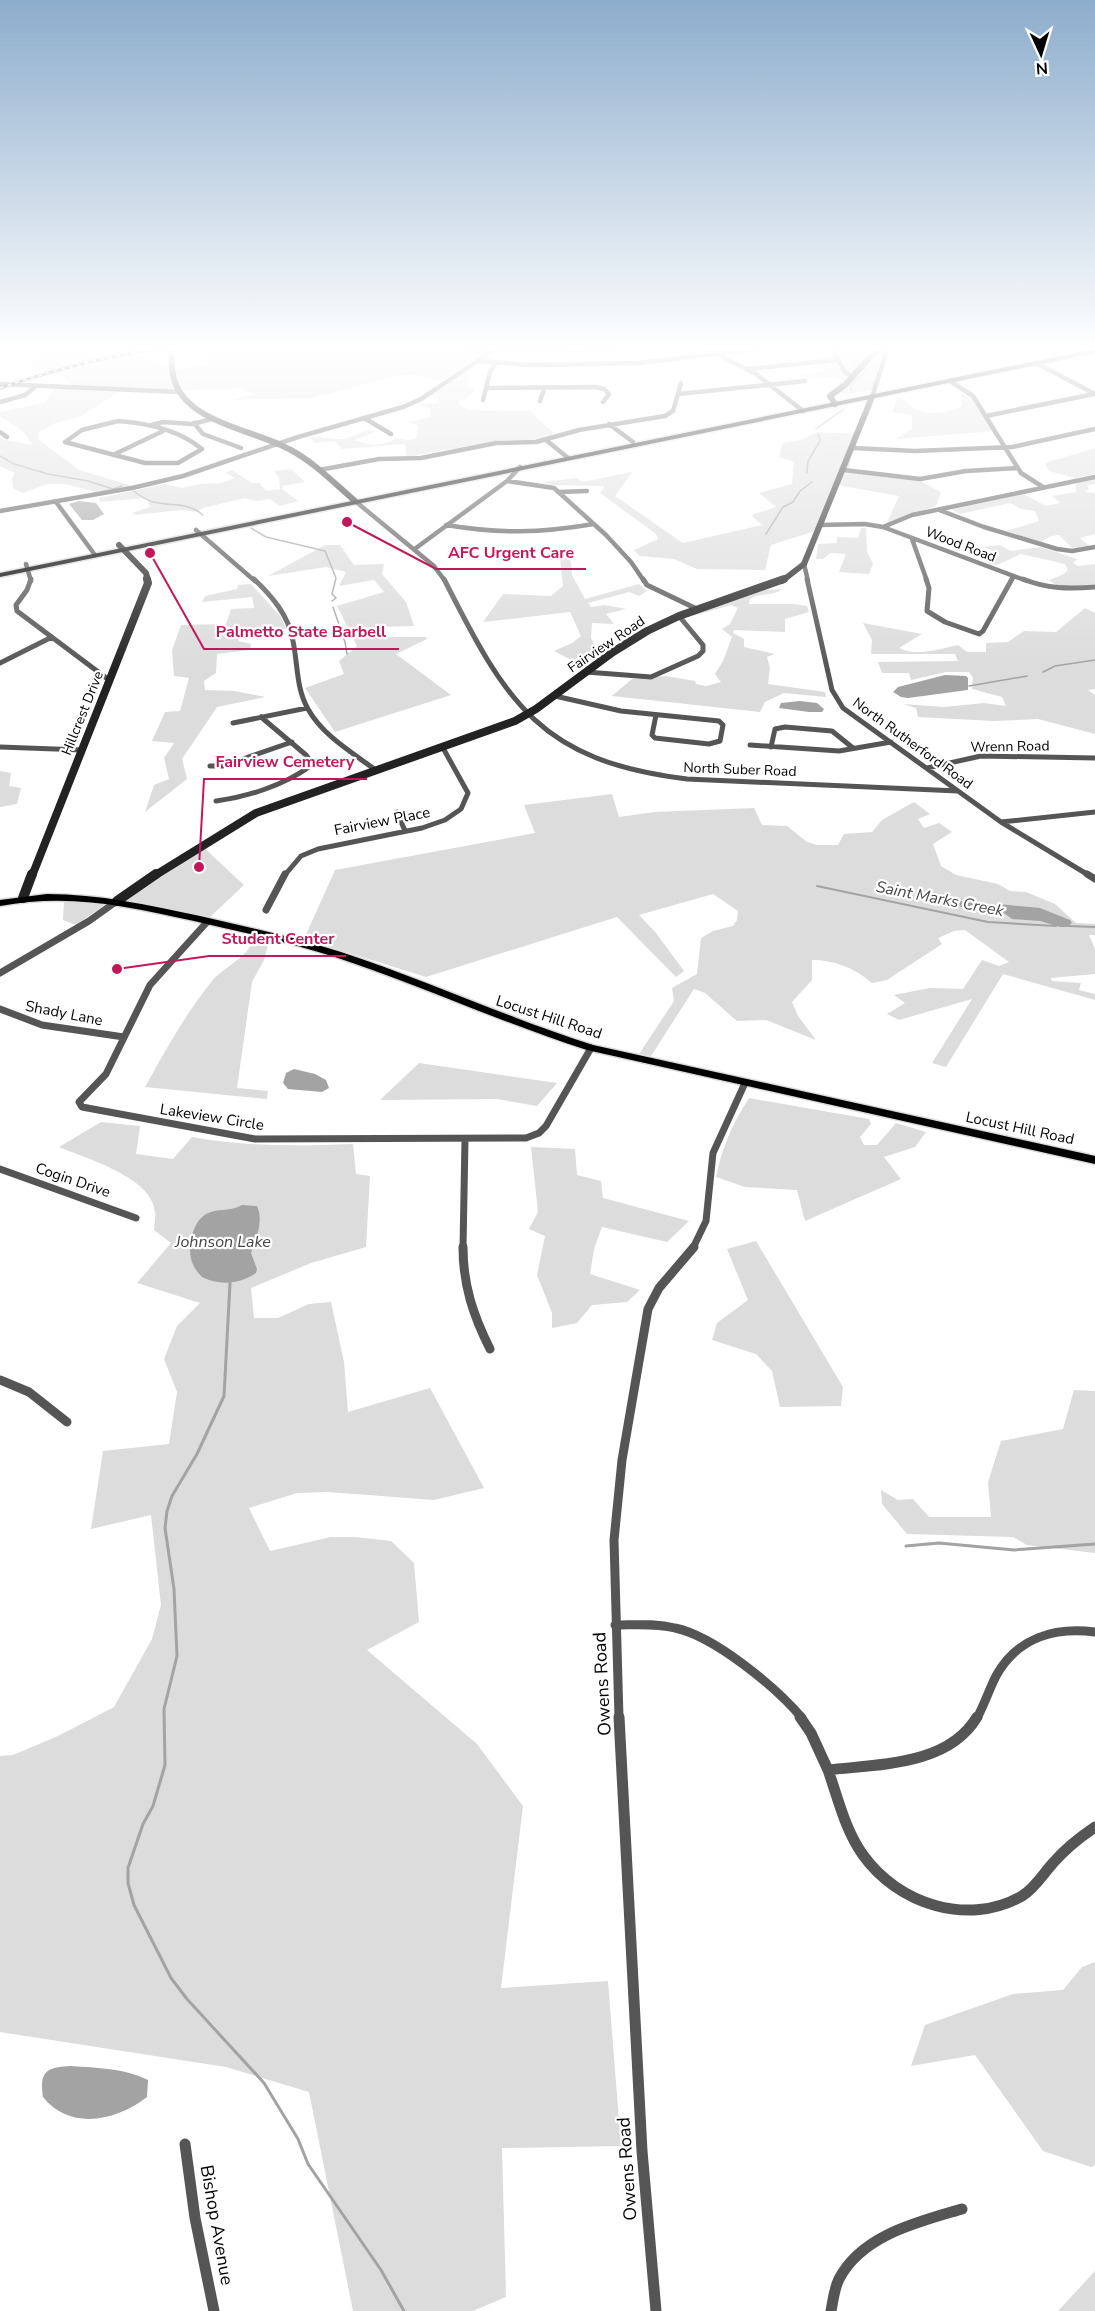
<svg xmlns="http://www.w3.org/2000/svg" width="1095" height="2311" viewBox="0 0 1095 2311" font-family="'Nunito Sans',sans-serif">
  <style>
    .green { fill: #dcdcdc }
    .water { fill: #a3a3a3 }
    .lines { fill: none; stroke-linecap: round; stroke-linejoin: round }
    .stream-far2 { stroke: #a3a3a3; stroke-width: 1.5 }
    .stream-far1 { stroke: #a3a3a3; stroke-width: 2 }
    .stream { stroke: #a3a3a3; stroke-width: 3 }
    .primary-casing { stroke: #dbdbdb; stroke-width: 3 }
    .street-far4 { stroke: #555; stroke-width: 4.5 }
    .street-far3 { stroke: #555; stroke-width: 5 }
    .street-far2 { stroke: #555; stroke-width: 7 }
    .street-far1 { stroke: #555; stroke-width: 9 }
    .street { stroke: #555; stroke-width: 11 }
    .secondary-far2 { stroke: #222; stroke-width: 6 }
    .secondary-far1 { stroke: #222; stroke-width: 8 }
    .secondary { stroke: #222; stroke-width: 10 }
    .primary { fill: #000; fill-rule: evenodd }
    .rail-casing { stroke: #000; stroke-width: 3 }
    .rail { stroke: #fff; stroke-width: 1.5; stroke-dasharray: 4; stroke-linecap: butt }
    .labels { text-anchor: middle; stroke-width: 4.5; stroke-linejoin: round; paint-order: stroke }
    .far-street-label { font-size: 14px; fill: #000; stroke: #fff }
    .street-label { font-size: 15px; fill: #000; stroke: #fff }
    .water-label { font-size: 16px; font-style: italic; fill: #444; stroke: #fff }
    .near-street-label { font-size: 18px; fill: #000; stroke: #fff }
    .leader { fill: none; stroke: #c2185b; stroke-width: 2 }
    .callout-dot { fill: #c2185b; stroke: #fff; stroke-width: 2 }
    .callout-label { font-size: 16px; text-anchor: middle; font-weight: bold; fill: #c2185b; stroke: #fff; stroke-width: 4.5; stroke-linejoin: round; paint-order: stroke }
  </style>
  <rect width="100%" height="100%" fill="#fff"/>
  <path class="green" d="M45,347H119L121,350L168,365L174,370L209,365L207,347H494L442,381L412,375L396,376L312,398L230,400L256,394L241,391L246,388L167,391L122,390L81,416L53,424L39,432L38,439L79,470L133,486L96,492L66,484H48L23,493L13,488L12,479L15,473L0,466V439L33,445L22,430L0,416V412L44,403L57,387H74L61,374L33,370L32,360L45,354Z
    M849,347H881L882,352L872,390L849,394L835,392L841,380L832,377L805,380L800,374L824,371L820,363L832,360L830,353H843Z
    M474,366L478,367L467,374L469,377L467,385L475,390L466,399L459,401L461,406L468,410L530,411L557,436L533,440H501L407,457L405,444L342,449L335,441L314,443L310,437C321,436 334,440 344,439C355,437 366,427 377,431L355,440C369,446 383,447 395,438L406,440L416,439L418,426L410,422L430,417V409L418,404L439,403V399L430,395Z
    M961,393L979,401L996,431L896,439L912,429V415L892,412L897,397C906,400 910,406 918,410C931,416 949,412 962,406Z
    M817,432L855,434L849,469L920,481L941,492L936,506L886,525L899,496L837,485L815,531L771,545L765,570L697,569L674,559L640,556L634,550L658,539L656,534L600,493L605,486L551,485L542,482L577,478L582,482L632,472L615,496L683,543L762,525L751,515L776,507L759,493L792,484L794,462L779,457L783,443L803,439Z
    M1095,448V474L1075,478L1049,471L1045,463Z
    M291,469L305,482L282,486V489L298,501L280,506L270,499L256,501L245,498L203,508L196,512L181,510L136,515L132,513L150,507L147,498L100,502L99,498L165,484L182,488L200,484L221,483L235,478L226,473L232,470L252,483H259L267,491L280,489L279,477L274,471Z
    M1095,479V484L1087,485L1089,489L1085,492L1095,493V534L1080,538L1089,546L1072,548L1059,535L1051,536L1041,542L1006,531L1039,521L1035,511L1021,509L1010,503L960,514L951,509L1023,494L1046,506L1060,503L1052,496L1076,492V482Z
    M861,528H866L867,552L873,564L869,574L839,572L846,554L830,553L823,559H816L818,544L837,543V537L858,538Z
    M325,545H340L354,565L384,564L382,574L406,602L414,626L382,627L376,637H426L427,639L396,654L451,695L335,732L305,688L344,674L339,661L357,646L337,606L384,592L374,580L339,586L346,572L326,567L268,576Z
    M1000,545L1011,551L1041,547L1077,559L1073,563L1078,566L1095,564V584L1059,587L1049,580L1064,574L1068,570L1065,564L1021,554L997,565L988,564L1000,554L983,547Z
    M569,547L572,575L585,599L639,584L647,591L639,596L629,592L588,603L591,607L605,605L626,609L606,614L614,624L592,623L591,638L599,655L581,665L554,651L572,643L581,636L570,612L483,622L503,594L551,596L563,586L559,548Z
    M251,584L281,617L286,629L239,630L237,635L239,641L251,644L250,650L217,654L216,673L204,681L205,690L235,691L265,697L217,707L182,759L187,779L145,812L154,785L169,779L164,758L174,743L152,741L165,712L180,711L189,678L174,676L172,650L181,625L226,624L231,609L254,608L252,597L202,602L205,596L237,589L238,585Z
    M782,589C773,597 761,592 750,599L749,604H795L807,606L809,612L785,619V632L734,630L733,633L744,639V647L775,654L767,657L770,668L768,684L825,692L826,697L784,693L765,702L760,712L612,696L632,679L665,676L695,681L696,684L706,686L721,682L715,674L723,661L732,637L722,629L730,624L738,608L731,605L689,617L684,615L764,590Z
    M1085,608L1095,613V689L1088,690L1095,695V734L1038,719L994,721L918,717L916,708L903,704L944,707L984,703L1006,706L1002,697L972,689L973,678L969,672H946L911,680L909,673H882L878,662L958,661L955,654H871L872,640L863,623L922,634L899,648C917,657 939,649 958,645L967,652H986V643L1008,642L1024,631L1056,632Z
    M0,771L11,773L9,786L21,788L17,804L0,807Z
    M612,794L619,817L654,812L754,808L762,825L787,826L807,842L817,845H838L844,834L872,832L882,820L914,802L930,814L918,819L924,828L939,823L952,832L933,844L941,866L956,875L998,884L1010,891L1026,892L1055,904L1076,923L1095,924V935H1089L1095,949V974L1051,978L1052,981L1081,983L1079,990L1095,994V1000L1003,974L946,1067L932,1063L972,999L899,1020L887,1014L905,1003L894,995L930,988L963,989L982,960L999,966L1009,962L965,930L954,931L938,938L942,944L887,980L872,983C855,968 834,960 812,960V980L792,1002L798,1016L816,1040L766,1020L737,1021L705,993L694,989L651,1056L639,1054L674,1001L672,988L697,974L701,938L713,931L733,926L737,920L738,911L713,894L639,915L656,933L684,971L676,977L617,917L426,977L304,939L335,870L535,833L524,805Z
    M204,848L244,885L208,919L129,902L127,899L129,894Z
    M64,901L101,903L105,905L76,925L63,920Z
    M251,944L268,945L264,960L252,982L237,1088L268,1091L267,1099L145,1087C165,1051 186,1013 212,981C223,968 246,958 251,944Z
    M419,1063L557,1083L537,1106L497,1099L380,1100Z
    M749,1098L869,1119L871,1124L860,1137L864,1145H877L896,1123L926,1132L915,1147L884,1157L901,1179L805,1221L797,1190L745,1187L716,1177C722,1148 732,1124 749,1098Z
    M101,1122L140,1126L136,1154L173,1159L192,1137C246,1147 299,1146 353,1144L356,1174L370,1176L366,1247L311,1263L251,1288L254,1318H278L309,1304L331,1302L344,1362L348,1412L430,1388L484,1488L434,1500L328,1492L297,1493L249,1508L270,1551L331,1537H355L391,1541L414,1563L419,1622L367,1650L477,1744L523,1806L501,1988L608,1981L621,2146L502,2148L506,2297L473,2311H353L309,2092L226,2067L0,2032V1756L13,1755L58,1736L114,1707L152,1639L161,1605L151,1515L91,1529L103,1451L169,1444L177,1392L164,1359L177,1326L200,1303L137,1283L171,1243L154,1230C154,1225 156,1218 155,1212C152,1177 87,1159 59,1147Z
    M531,1147L575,1149L577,1175L601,1181L603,1198L689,1221L667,1242L602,1227L594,1249L590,1274L640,1290L627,1302L592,1305L577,1323L552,1328V1313L537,1275L545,1236L529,1229L538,1212Z
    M756,1241L843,1387L841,1406L780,1407L772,1371L756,1354L712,1340L717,1323L748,1300L727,1249Z
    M1074,1390L1095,1391V1553L1027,1545L1013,1537L907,1534L882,1504L881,1490L898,1500L913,1499L929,1517H991L988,1482L1001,1441L1063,1429Z
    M1095,1962V2165L1091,2167L1043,2151L975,2055L911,2066L925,2025L1013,1994L1063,1990L1082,1967Z
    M1095,2271V2311H1058Z"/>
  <path class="water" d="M79,501L96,503L104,514L93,520H82L69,504Z
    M945,675L966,676L968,678V690L908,698L901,697L893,692L898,687Z
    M800,701L817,703L824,709L822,712H809L779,708L781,703Z
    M947,898L992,907L995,913L992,915L939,901Z
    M998,904L1040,908L1070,920L1072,923L1067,927H1060L1040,921L1012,919L996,907Z
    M294,1069L315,1074L326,1080L329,1088L322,1092L288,1089L283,1083L286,1073Z
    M242,1205L257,1206C264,1222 256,1238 251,1253L257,1269L256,1273C240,1284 220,1286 202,1277C198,1273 194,1268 192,1262C187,1248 192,1222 206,1214C217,1208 230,1212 242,1205Z
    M71,2066C97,2068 124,2068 148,2080L147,2097C116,2121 70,2131 43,2097C39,2071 47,2067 71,2066Z"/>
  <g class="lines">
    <path class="stream-far2" d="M857,367L853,362L856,358L854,353L862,347
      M851,391V385L867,370L864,369
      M816,429L844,409
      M0,456L14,464L48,474L88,481L113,489L122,486
      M807,473L808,461L820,441L818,434
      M134,491C161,514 181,496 203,515
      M251,528L266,537L325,551L336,578L332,594L336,598L332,601
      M766,534L783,507L793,502L800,491L812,482
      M333,607L345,642L347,654
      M1043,672L1055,666L1095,660
      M969,686L1027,676"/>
    <path class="stream-far1" d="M817,886L988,922L1056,926
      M1068,926L1095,927"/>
    <path class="stream" d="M230,1283L224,1396L197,1454L172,1496L167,1511L165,1528L174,1589L177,1656L164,1709L165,1765L153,1806L143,1824L128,1868V1883L134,1905L171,1978L187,1999L264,2083L298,2139L308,2164L381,2270L404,2311
      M906,1546L939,1543L1014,1550L1095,1544"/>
    <g class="primary-casing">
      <path id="primary" d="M1095,349V353L0,577V573Z
        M47,894C99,894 149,905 200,916C247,927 295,937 341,952C426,980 508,1018 593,1045L1095,1156V1164L587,1050C502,1023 420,985 335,957C289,942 241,932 194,921C127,906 68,893 0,906V900Z"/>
    </g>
    <path class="street-far4" d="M703,347L756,374L803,411
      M831,347L845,372L852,377
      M479,361L533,365L639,363L769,347
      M1036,363L1095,394
      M748,369L837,360
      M950,381L973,396L1021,473L1043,487
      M0,384L180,392
      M488,388L596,387L604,389L609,394L603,402
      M678,394L805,381
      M872,397L888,347
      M483,400L490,372L496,363
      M540,401L545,387
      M0,402L25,395L36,386
      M986,416L1094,394
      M364,418L391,434
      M118,421C147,423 179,430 202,449L178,463H145L65,442L82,430Z
      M194,423L203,434L241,448
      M609,424L633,442
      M151,425L163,422L192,424L212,419
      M0,432L7,437
      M546,440L567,457
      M853,448L915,451L1012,447L1095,429
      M113,455L163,431
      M319,470L379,459L421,458L496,443L536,442L579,430L665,416L673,411L681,383
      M844,470L920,479L966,471L1018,468
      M507,481L554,488L606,535L631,562L644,581
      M558,492L587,491
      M355,501L434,566L445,581
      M56,502L95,555
      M939,510L984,527L1057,549L1072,551L1095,547
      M0,511L132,488L183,476L298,437L403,407L421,399L498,347
      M446,525C500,534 540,533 594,524
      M819,525L865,524L883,527L1027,581
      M883,527L912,515L1095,477
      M196,530L255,581
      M912,539L927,581
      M416,548L507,481L520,467
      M26,564L31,581
      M804,564L808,581
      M1011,581L1013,577"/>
    <path class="street-far3" d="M31,579L27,590L16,605L17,611L109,680
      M254,579C272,596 289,616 293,641C298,665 296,688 308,709C323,736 353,753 377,771
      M444,579C507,704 540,761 687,779L958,791
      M643,579L647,585L697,609
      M807,579L832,690L843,708L1001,822L1090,876
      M926,579L929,588L927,611L945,622L979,634L983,631L1012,579
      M1023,579C1047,589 1069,589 1095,587
      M0,663L52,637
      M586,672L651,677L698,656L703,651V645L679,616
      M555,696L621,711L719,721L723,725L720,741L709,744L655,738L652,735L656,715
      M233,723L307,708
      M750,745L839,751L891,742
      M0,747L82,750
      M771,747L775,729L785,727L832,731L853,748
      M210,766H223L292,742
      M927,768L981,756L1095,758
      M216,801C247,797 284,785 309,767V759L306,755L261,717
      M397,812L405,831
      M1001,822L1095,812
      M284,876L301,856L318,849L422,828L445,820L461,809L468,793L443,748"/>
    <path class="street-far2" d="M1087,874L1095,879
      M266,910L285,874
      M207,922L150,985L106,1074L79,1102L82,1107L255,1139L526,1138L539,1133L546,1126L591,1048
      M0,973L89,921L117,901
      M0,1009L42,1025L124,1037
      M0,1169L136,1218
      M463,1248L465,1139
      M693,1248L706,1221L713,1153L745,1083"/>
    <path class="street-far1" d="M463,1247C463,1285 473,1315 490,1349
      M0,1380L29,1392L67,1422
      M615,1625C635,1625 655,1623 675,1628C714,1636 776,1687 802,1718
      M619,1718L614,1540L622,1460L648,1309L659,1288L694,1247
      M977,1718C984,1705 989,1690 996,1676C1017,1638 1054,1627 1095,1632"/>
    <path class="street" d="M619,1717L642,2151L656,2311
      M800,1717L811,1733L828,1770
      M977,1717C948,1766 878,1764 828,1770C838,1798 845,1830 863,1855C898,1904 968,1927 1022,1896C1035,1888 1043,1874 1053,1863C1065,1849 1080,1837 1095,1827
      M185,2144L195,2218L214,2311
      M831,2311C833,2301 834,2289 839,2279C862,2235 918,2222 962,2209"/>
    <path class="secondary-far2" d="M171,347C172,358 171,369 174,379C186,423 255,430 289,449C314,462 334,483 355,501
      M835,404L830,396L845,385L879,347
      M119,545L146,573L148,581
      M782,581L804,564L872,397"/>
    <path class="secondary-far1" d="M32,876L148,583L147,579
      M154,876L256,813L515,721L536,709L613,652L647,631L679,616L784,579"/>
    <path class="secondary" d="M23,898L32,874
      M117,901L156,874"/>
    <use href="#primary" class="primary"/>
    <g class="rail-casing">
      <path id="rail" d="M400,347L583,350L658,347
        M0,388C58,369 115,353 176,347"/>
    </g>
    <use href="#rail" class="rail"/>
  </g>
  <linearGradient id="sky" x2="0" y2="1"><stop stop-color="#8cadcc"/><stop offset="0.52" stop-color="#fff"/><stop offset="1" stop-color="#fff" stop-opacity="0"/></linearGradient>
  <rect width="1095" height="670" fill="url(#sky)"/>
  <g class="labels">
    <g class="far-street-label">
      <text transform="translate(961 544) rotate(21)" y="5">Wood Road</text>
      <text transform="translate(606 644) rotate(-34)" y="5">Fairview Road</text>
      <text transform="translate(82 713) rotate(-68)" y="5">Hillcrest Drive</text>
      <text transform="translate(913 743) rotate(36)" y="5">North Rutherford Road</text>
      <text transform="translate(1010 746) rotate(-1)" y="5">Wrenn Road</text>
      <text transform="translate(740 769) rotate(2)" y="5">North Suber Road</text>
    </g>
    <g class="street-label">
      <text transform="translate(382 821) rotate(-11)" y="5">Fairview Place</text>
      <text transform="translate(64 1013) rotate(11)" y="5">Shady Lane</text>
      <text transform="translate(549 1017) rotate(18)" y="5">Locust Hill Road</text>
      <text transform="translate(212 1117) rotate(9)" y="5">Lakeview Circle</text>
      <text transform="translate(1020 1128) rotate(12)" y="5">Locust Hill Road</text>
      <text transform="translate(73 1180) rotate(19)" y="5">Cogin Drive</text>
    </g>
    <g class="water-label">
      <text transform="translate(940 898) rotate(11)" y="6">Saint Marks Creek</text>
      <text x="223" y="1247">Johnson Lake</text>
    </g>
    <g class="near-street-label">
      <text transform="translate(602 1684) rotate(-93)" y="6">Owens Road</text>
      <text transform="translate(627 2169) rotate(-94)" y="6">Owens Road</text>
      <text transform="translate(217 2225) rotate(80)" y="6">Bishop Avenue</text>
    </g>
  </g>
  <path class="leader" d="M347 522L436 569H586M150 553L204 649H399M199 867L204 779H367M117 969L209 956H346"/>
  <g class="callout-dot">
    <circle cx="347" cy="522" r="6"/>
    <circle cx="150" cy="553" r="6"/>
    <circle cx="199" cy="867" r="6"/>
    <circle cx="117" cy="969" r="6"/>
  </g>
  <g class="callout-label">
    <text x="511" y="558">AFC Urgent Care</text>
    <text x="301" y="637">Palmetto State Barbell</text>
    <text x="285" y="767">Fairview Cemetery</text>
    <text x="278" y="944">Student Center</text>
  </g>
  <g transform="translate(1041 54) rotate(176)" stroke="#ffffff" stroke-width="4.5" paint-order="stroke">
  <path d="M0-4.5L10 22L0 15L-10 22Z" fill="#000000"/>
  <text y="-9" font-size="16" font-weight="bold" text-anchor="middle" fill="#000000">N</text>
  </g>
</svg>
